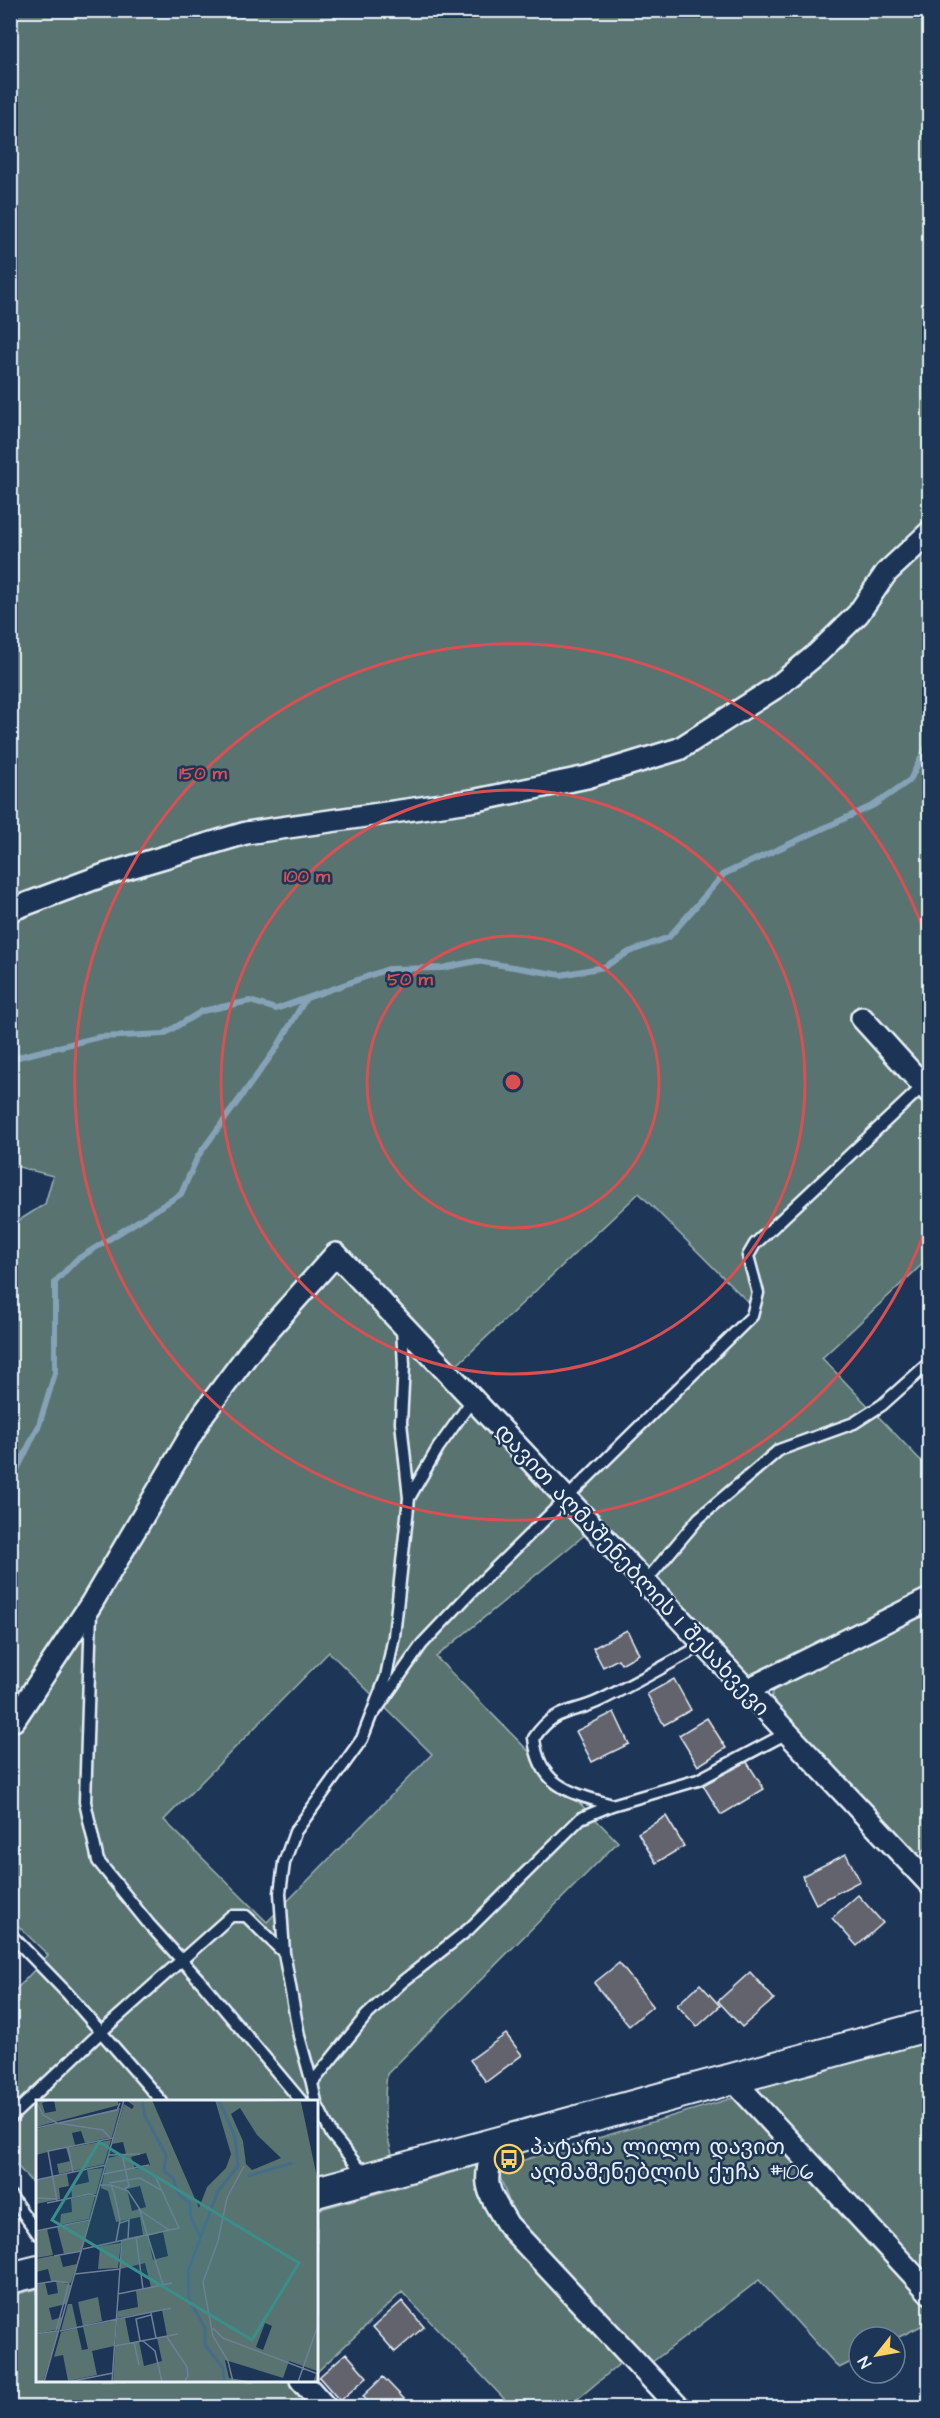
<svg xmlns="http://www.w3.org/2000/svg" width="940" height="2418" viewBox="0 0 940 2418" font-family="'Architects Daughter','Noto Sans Georgian',sans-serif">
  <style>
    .green { fill: #587370; stroke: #a0b2b4; stroke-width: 1.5; fill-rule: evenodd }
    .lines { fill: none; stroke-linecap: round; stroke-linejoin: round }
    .stream { stroke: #86a2b7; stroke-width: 6 }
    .building { fill: #64646e; stroke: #e8f1f8; stroke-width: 1.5 }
    .lane-casing { stroke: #e8f1f8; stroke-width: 15 }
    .street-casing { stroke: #e8f1f8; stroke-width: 26 }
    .secondary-casing { stroke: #e8f1f8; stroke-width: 34 }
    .lane { stroke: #1d3557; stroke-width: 10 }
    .street { stroke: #1d3557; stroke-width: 21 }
    .secondary { stroke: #1d3557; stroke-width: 30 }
    .ring { fill: none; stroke: #da5052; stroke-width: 3 }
    .labels { text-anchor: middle; stroke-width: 5; stroke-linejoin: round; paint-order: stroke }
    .street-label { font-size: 22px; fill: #e8f1f8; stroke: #1d3557 }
    .poi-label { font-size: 22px; fill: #e8f1f8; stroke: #1d3557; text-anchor: start }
    .inset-river { fill: none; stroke: #446d8c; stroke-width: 3 }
    .inset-road { fill: none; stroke: #6e8097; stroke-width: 1.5 }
    .view { fill: #3a8f8a; fill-opacity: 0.15; stroke: #3a8f8a; stroke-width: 3 }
    .inset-edge { fill: none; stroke: #e8f1f8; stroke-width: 3 }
    .centre { fill: #da5052; stroke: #1d3557; stroke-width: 3 }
    .ring-label { font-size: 18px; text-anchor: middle; font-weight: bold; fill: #da5052; stroke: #1d3557; stroke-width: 5; stroke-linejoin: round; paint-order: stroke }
  </style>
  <rect width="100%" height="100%" fill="#1d3557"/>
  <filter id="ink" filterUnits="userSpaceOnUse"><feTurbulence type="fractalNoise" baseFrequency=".0167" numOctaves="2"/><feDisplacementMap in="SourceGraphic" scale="12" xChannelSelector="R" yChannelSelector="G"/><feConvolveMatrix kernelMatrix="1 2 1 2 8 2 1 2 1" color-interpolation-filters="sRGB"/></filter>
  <g filter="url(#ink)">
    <path class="green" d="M11,11H929V1087L858,1006L850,1013L929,1103V1258L822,1358L929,1469V1589L730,1684L587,1533L436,1657L618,1842L387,2074C383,2105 384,2131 394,2160L317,2184L316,2102H38L37,2188L11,2159V1995L48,1955L11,1919L10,1226L45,1204L53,1176L11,1165ZM639,1193L755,1309L568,1489L455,1367ZM329,1652L432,1754L267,1922L164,1820Z
      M929,1608V1847L914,1855L771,1701L773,1688Z
      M929,2038V2283L746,2087Z
      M736,2097L929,2303V2322L895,2339V2337H859V2358L839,2368L759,2280L651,2363L517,2224L497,2168Z
      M476,2166L484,2203L499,2234L623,2361L568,2407H512L402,2292L317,2372V2210Z
      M37,2289L38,2380L290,2381L316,2407H11L10,2296Z"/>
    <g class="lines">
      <path class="stream" d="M10,1059L99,1037L164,1034L202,1011L250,1001L276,1009L388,969L442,968L477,961L561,975L604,967L629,952L669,937L724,874L874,805L910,780L930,740
        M10,1484L39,1425L55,1373V1282L76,1260L181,1194L198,1156L276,1049L305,1000"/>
    </g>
    <path class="building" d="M627,1630L639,1654L621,1664L618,1659L603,1667L593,1648Z
      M674,1679L691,1710L664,1725L647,1694Z
      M614,1712L629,1744L592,1762L576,1731Z
      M707,1718L726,1748L698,1766L679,1735Z
      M745,1759L764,1789L721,1815L703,1785Z
      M666,1816L684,1846L656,1863L638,1833Z
      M846,1854L860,1881L816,1904L802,1876Z
      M858,1895L883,1923L857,1946L832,1918Z
      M619,1963L653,2006L629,2026L594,1983Z
      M750,1972L774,1999L742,2027L718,2001Z
      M700,1984L720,2006L697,2027L677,2005Z
      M506,2034L522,2055L486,2082L470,2060Z
      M402,2301L424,2327L395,2352L373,2327Z
      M346,2353L367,2377L340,2401L319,2377Z
      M383,2377L407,2402L400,2408H373L363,2396Z"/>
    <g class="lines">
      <g class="lane-casing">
        <path id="lane" d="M409,1498L438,1448L473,1399
          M645,1582L699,1518L779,1450L854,1423L882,1405L930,1362
          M91,1611L85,1802L98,1861L148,1923L204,1985L302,2102
          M374,1713L422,1644L475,1588L752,1316L758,1293L748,1256L755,1244L923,1086
          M612,1805C571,1793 539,1787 534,1738C556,1706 571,1715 601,1700C636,1683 670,1663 704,1644
          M10,1934L67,1993L162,2102
          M312,2083L299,2036L284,1953L280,1893L284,1863L295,1832L362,1739L386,1677L394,1636L409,1498L401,1422L404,1365L402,1328
          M316,2102L312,2083L366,2016L402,1982L469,1929L581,1818L612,1805L698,1780L787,1733
          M316,2103L332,2135L364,2174
          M10,2118L101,2032L231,1916H246L284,1953
          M10,2195L38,2234"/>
      </g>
      <g class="street-casing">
        <path id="street" d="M10,910L107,874L246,833L477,800L587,777L679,749L778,686L818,653L858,614L886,573L930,532
          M862,1018L930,1093
          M747,1690L930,1599
          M14,1720L91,1604L204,1413L254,1346L336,1254L930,1884
          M733,2080L930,2293
          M495,2144C482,2185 486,2188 508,2225L679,2408
          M301,2380L326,2408"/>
      </g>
      <g class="secondary-casing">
        <path id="secondary" d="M316,2192L930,2025
          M10,2278L38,2271"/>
      </g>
      <use href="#lane" class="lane"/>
      <use href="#street" class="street"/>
      <use href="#secondary" class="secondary"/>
    </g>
  </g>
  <g class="ring">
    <circle cx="513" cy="1082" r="146"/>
    <circle cx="513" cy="1082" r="292"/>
    <path d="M928 1221A438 438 0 1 1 928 943"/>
  </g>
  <defs>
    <g id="bus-ring" transform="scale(1.5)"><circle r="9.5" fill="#1d3557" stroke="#ffd166" stroke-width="1.5"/><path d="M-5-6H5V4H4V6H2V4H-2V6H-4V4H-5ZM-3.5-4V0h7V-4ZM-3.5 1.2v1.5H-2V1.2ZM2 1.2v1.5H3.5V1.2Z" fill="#ffd166"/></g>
  </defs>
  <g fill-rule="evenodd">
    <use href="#bus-ring" x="509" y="2159"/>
  </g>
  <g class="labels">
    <g class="street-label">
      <text transform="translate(633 1569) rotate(47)" y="8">დავით აღმაშენებლის I შესახვევი</text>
    </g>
    <g class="poi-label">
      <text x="530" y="2154">პატარა ლილო დავით<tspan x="530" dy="25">აღმაშენებლის ქუჩა #106</tspan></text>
    </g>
  </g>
  <g transform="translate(36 2100)">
    <rect width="282" height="282" fill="#1d3557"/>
    <path d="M0,0H16L6,3L9,13L20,11L18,0H81L83,5L0,27ZM90,0H116L163,108L171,87L190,68L195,54L179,0L265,2L282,82V282H277L281,271L253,261L247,278L189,260L193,278L219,282H77L81,220L89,218L94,243L103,241L108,266L126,261L121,238L131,236L126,210L138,208L81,218L82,211L102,207L100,191L115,187L109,163L84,169L87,139L107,135L104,117L80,122L72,91L65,88L72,58L90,54L87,42L76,44L88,4L96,9L98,6ZM204,8L221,35L245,58L216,70L210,64L207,41L195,14ZM110,53L114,65L99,69L95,57ZM104,86L110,107L96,111L91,89ZM127,132L132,156L117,160L112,136ZM229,223L236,226L227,250L220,247ZM84,8L76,37L49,43L45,31L36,33L39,45L0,55V29ZM75,40L68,64L23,74L21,64L34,61L30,48ZM67,68L60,94L36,97L35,86L53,82L51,70ZM31,74L33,86L23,88L24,99L0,104V80ZM53,95L59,96L53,119L24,125L25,114L36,112L35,99ZM53,121L45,151L28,154L21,127ZM11,129L17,155L0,158V132ZM85,143L82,168L62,169L64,146ZM15,156H24L27,167L41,164L35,183L15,181L12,169L0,172V159ZM20,181L35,185L30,204L13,208L16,220L26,217L23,229L0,234V185L9,183L12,195L22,193ZM62,197L66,221L47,226L42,202ZM32,204H36L41,227L25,230ZM80,220L78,246L56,251L61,275L32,281L27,255L18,257L25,232L41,228L46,250L52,249L47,227ZM23,230L7,282H0V235Z" fill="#587370" fill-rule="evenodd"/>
    <path class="inset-river" d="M106,0L109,16L130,55L128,71L137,78L143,95L154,103L155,118L164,136M183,0L199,37L202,66L182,91L152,171L153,199L169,228V245L187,268L188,282M212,76L256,63"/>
    <path class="inset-road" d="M0,1L7,15L21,23L67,30L74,38M0,28L81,10L84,3M32,47L37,72M86,54L93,86L88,89M73,55L104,54M67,74L113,65M0,80L70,65M73,83L104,78L125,90M64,85H75L78,93L84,120L80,142M75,85L92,91L105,111L133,130M0,98L20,99M21,101L12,51L77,38M11,103L54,94L60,96M103,108L127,185M84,123L93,120L92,139M0,131L54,120M100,137L107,189M47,149L143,128L120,78M18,156L46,151M39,174L84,169M0,184L19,181L33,183M82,194L136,183M115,213L120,238M177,228L187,238L282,274M20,231L33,183M24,231L135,208M0,234L20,231M131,237L151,267L152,276L148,282M104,241L100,219L115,215M107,241L119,251L126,282M98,242L103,265M79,246L142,234M8,282L88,0M32,282L77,273M76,282L86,140M197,282L192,261L177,236L167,182L182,141L191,98L208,66M262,282L282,225"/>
    <path class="view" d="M63,42L263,163L216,240L16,120Z"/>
    <rect width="282" height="282" class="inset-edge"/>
  </g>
  <circle cx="513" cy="1082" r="9" class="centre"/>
  <g class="ring-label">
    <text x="203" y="779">150 m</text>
    <text x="307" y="882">100 m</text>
    <text x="410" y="985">50 m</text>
  </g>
  <rect width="940" height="2418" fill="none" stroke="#1d3557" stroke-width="36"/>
  <rect x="18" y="18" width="904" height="2382" fill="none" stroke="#e8f1f8" stroke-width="2" filter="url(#ink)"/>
  <g transform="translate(877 2355) rotate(239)"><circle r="28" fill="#1d3557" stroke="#6e8097" stroke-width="1.5"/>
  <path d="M0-4.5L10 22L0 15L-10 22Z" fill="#ffd166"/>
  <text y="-9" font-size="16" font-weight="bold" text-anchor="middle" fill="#e8f1f8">N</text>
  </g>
</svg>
